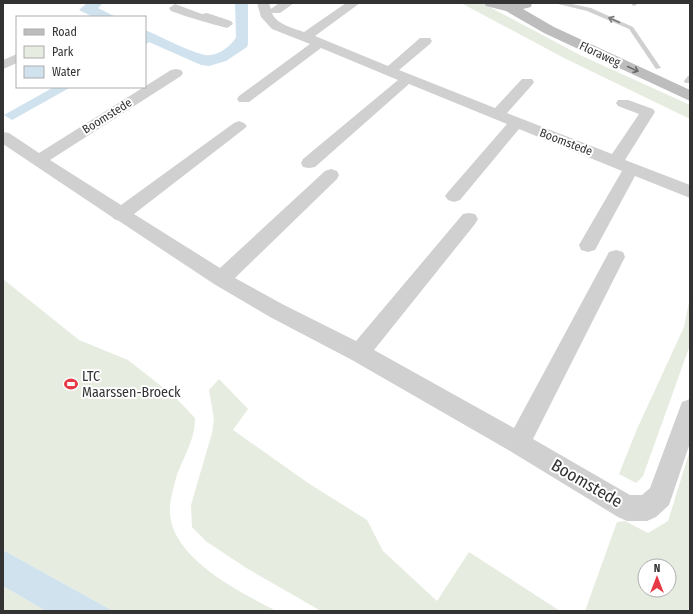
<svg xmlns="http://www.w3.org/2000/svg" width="693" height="614" viewBox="0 0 693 614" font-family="'Fira Sans Condensed',sans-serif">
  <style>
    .green { fill: #e6ecdf; fill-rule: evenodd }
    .water { fill: #cfe2ee }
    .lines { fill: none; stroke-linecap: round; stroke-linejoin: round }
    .service { fill: #d0d0d0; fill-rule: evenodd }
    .minor { fill: #d0d0d0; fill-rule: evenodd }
    .secondary { fill: #bdbdbd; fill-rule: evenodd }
    .oneway { stroke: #7a7a7a }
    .oneway2 { stroke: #6a6a6a }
    .labels { text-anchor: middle; stroke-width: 4; stroke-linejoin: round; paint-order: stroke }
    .far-street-label { font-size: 12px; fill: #333; stroke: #fff }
    .poi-label { font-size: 14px; fill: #333; stroke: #fff; text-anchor: start }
    .near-street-label { font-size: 17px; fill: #333; stroke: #fff }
  </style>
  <rect width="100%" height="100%" fill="#fff"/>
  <path class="green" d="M461,3H482L580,55L690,105V119L564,58Z
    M3,279L79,340L128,360L175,397L195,418C195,441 183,457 176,478C174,486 171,496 170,505C165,556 239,591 276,611H113L3,550Z
    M690,297V345L643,476L636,483L619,474L637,429L684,327Z
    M219,379L248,409L233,430L308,483L367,520L383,551L437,601L469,552L560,611H321L248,569L207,542L192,527L191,505L212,433L214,419L209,390Z
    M690,450V605L688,611H585L617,522L625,521L648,533L668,521ZM645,566H669V590H645Z
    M3,586L46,611H3Z"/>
  <path class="water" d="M87,3H103L98,8L116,17H93L79,10Z
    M235,3H248V44L247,47L226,61L209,66L201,65L149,42L145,45V30C160,36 191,53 206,55C216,57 232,46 236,37Z
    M54,87H71L12,120L4,115Z
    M3,550L113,611H46L3,586Z"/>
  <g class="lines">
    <path class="service" d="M554,3H567L591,8L633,27L661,68L656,69L629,29L587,11Z
      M632,3H639L634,6L632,5Z
      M690,75V83H685L684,81L688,76Z"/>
    <path class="minor" d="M257,3H269L271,9L279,3H294L280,13H272C276,24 293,28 304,32L346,3H360L315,36L388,66L420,38H430L432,41L430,44L399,70L495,108L522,79H532L534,82L532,85L507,113L612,154L639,114L618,106L616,103L618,100H628L653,109L655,112L625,160L690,185V198L635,176L595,250L588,252L581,250L579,245L622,171L519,129L460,200L454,202L448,200L445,196L448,192L507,124L409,84L315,167L309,168L303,167L301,163L303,159L398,80L321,48L249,102H239L237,99L239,96L310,44L272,29L261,17Z
      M175,4L202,14L207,13L231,21L233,24L227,28C208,23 190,18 171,11L169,8Z
      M17,54V63L3,69V60Z
      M176,69L181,70L183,73L181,76L50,160L121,205L234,123L239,121L244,123L247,126L244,129L134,214L220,268L325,171L331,169L337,171L339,175L337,179L235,278L284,305L356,341L463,214L469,213L475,214L478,219L475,224L374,350L514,428L609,252L616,250L623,252L625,257L533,439L630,495H642L650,488L682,402L690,399V443L669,505L656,517L647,521H627L618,517L510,451L352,360L270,317L214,284L119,221L114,219L112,217L3,144V132L9,133L39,153L171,70Z"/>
    <path class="secondary" d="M484,3H532L531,7L523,9L554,27L690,90V101L544,33L506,11L486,6Z"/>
  </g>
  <defs><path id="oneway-shaft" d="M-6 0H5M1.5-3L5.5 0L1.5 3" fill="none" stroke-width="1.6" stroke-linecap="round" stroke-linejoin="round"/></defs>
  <use class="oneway" href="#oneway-shaft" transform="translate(614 20) rotate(-156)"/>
  <use class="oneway2" href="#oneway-shaft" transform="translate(633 69) rotate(25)"/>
  <defs>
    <g id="stadium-bare" transform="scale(1.08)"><path d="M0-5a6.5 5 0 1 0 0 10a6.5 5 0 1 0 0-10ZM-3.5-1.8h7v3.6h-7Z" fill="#e63946" stroke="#fff" stroke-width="2.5" paint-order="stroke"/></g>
  </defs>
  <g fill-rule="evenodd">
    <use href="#stadium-bare" x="71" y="384"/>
  </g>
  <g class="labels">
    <g class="far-street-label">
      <text transform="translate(600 54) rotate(25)" y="4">Floraweg</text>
      <text transform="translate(107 116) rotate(-32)" y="4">Boomstede</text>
      <text transform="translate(566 142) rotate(21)" y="4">Boomstede</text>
    </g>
    <g class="poi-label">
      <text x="82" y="381">LTC<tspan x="82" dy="16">Maarssen-Broeck</tspan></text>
    </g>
    <g class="near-street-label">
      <text transform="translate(587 483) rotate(30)" y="6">Boomstede</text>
    </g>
  </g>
  <rect width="693" height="614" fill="none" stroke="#333333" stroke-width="8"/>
  <rect x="16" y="16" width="130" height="72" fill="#ffffff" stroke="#adadad"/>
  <rect x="24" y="29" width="20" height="6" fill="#bdbdbd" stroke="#adadad"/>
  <text x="52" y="36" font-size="12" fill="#333333">Road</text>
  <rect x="24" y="46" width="20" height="12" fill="#e6ecdf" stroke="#adadad"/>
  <text x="52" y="56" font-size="12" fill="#333333">Park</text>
  <rect x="24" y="66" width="20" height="12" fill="#cfe2ee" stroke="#adadad"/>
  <text x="52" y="76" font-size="12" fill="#333333">Water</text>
  <g transform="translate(657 578)"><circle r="19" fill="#ffffff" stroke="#adadad"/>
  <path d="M0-3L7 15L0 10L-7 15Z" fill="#e63946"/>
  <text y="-6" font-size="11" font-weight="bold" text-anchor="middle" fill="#333333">N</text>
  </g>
</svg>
